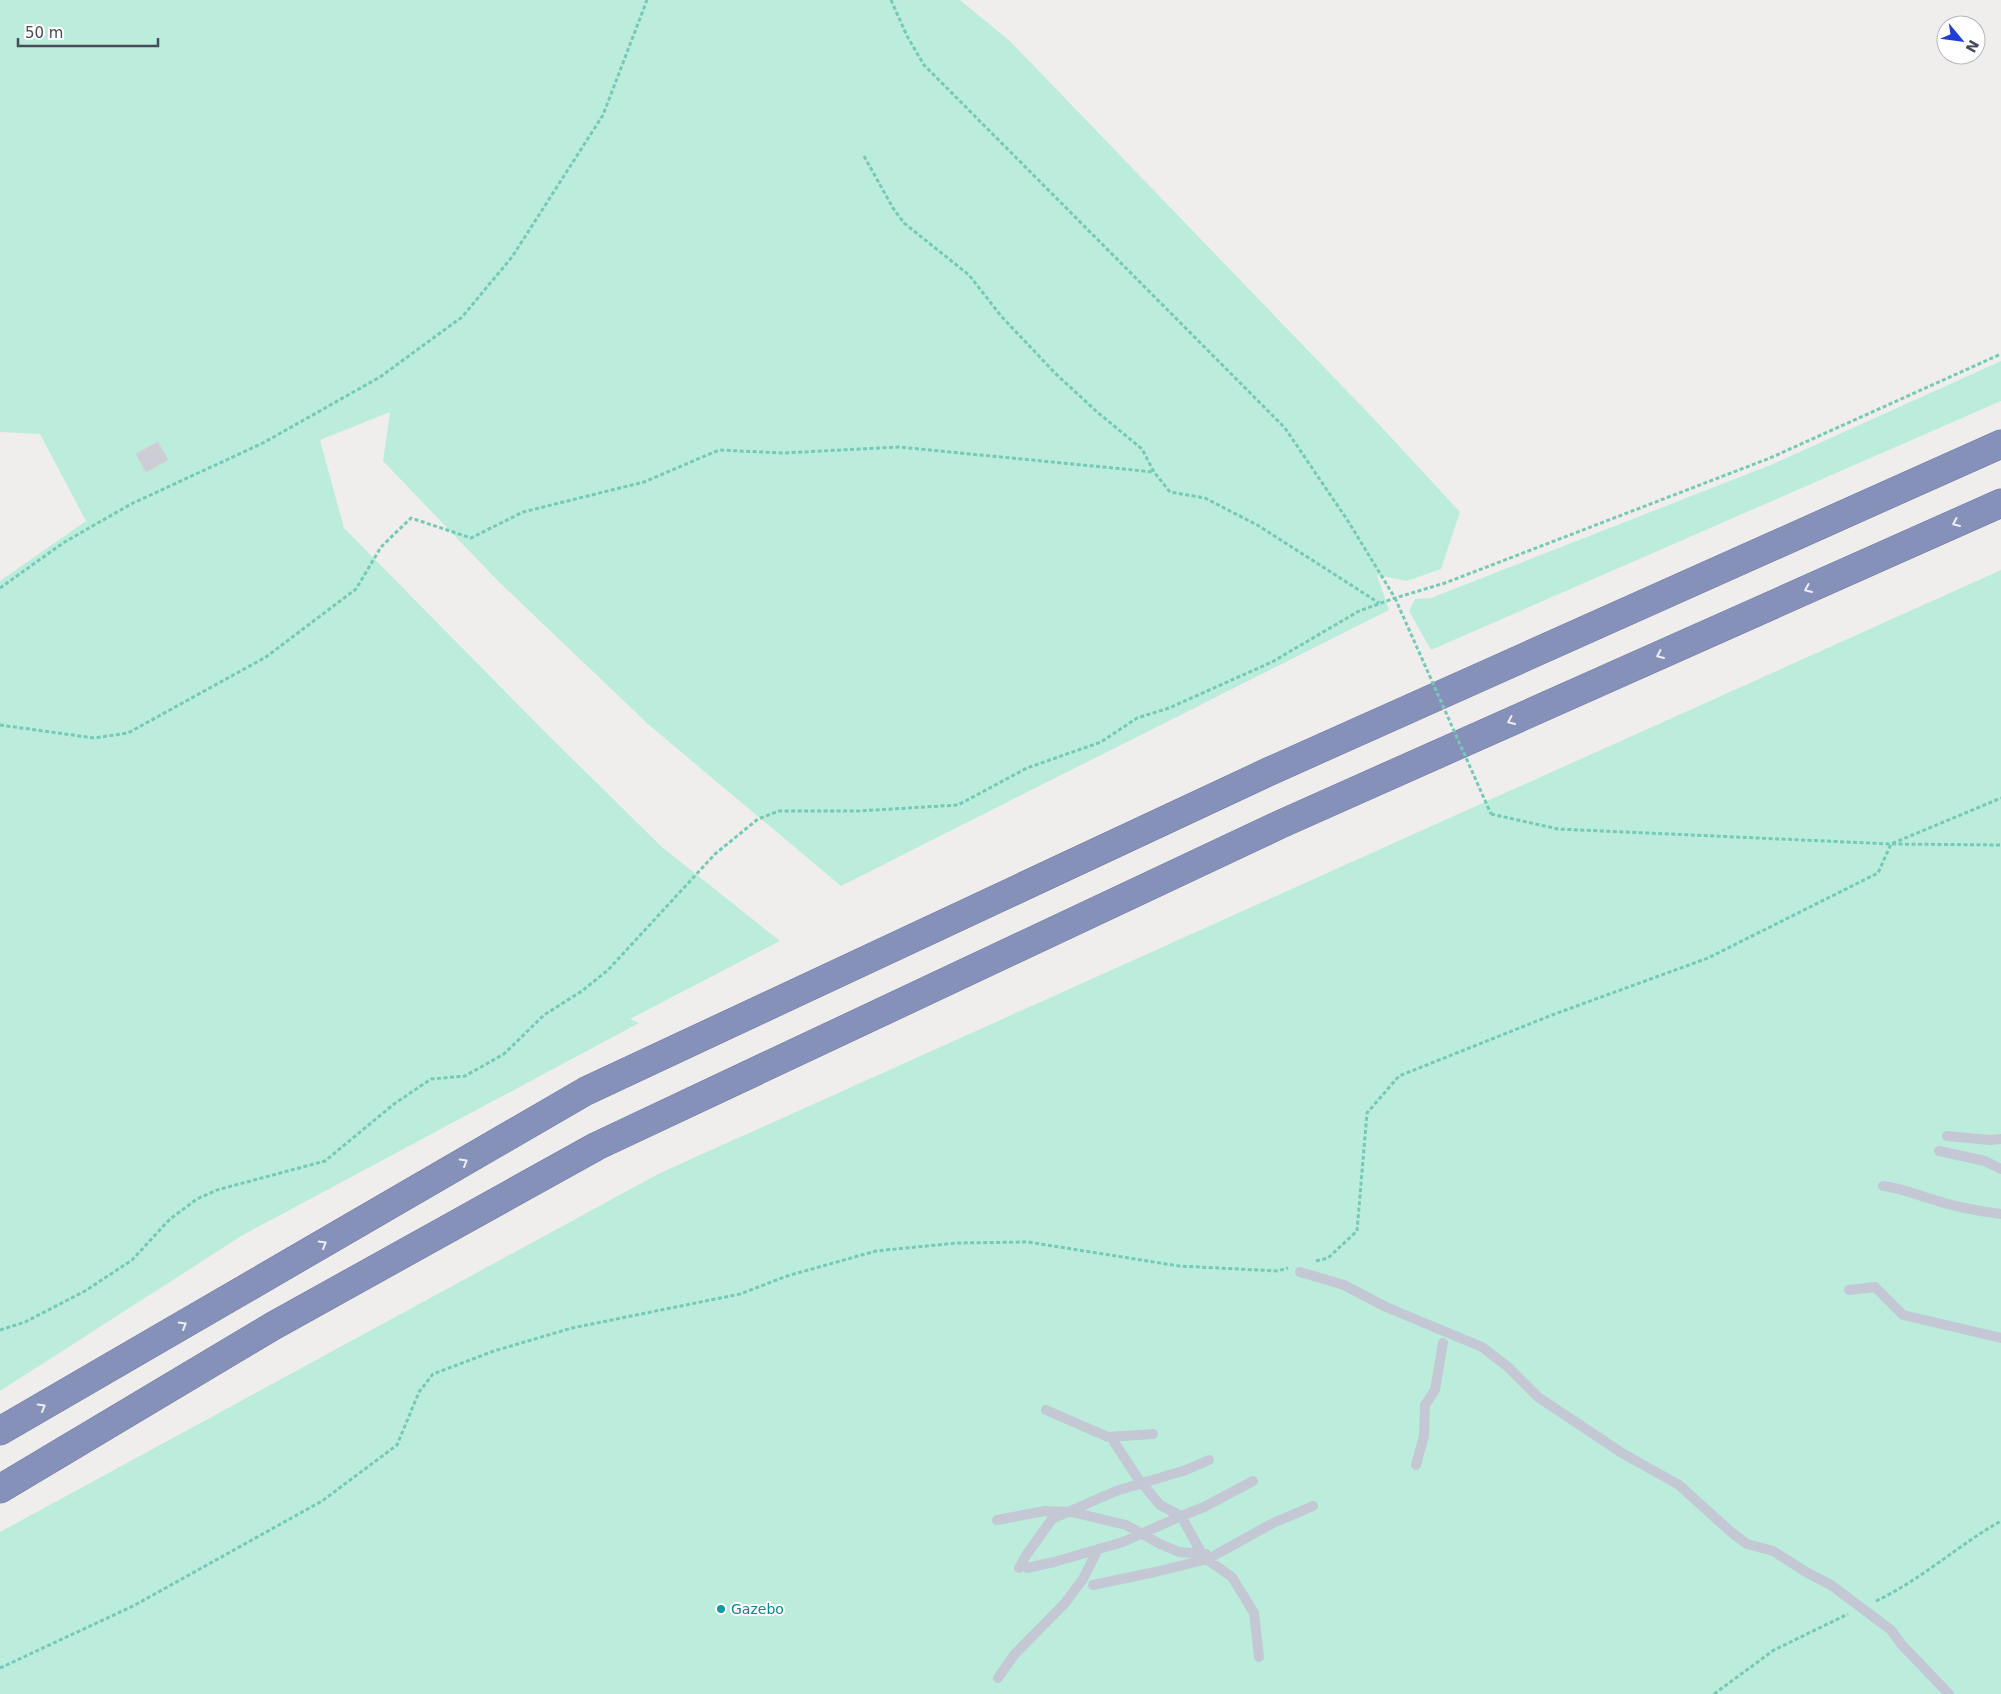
<svg xmlns="http://www.w3.org/2000/svg" width="2001" height="1694" viewBox="0 0 2001 1694" font-family="'DejaVu Sans',sans-serif">
  <style>
    .green { fill: #bceddc }
    .building { fill: #cdced5; stroke: #d1d1d8 }
    .lines { fill: none; stroke-linecap: round; stroke-linejoin: round }
    .highway-casing { stroke: #717ca6; stroke-width: 29 }
    .path { stroke: #75c9b7; stroke-width: 3; stroke-dasharray: 4 2.5; stroke-linecap: butt }
    .lane { stroke: #c4c8d4; stroke-width: 10 }
    .highway { stroke: #8691ba; stroke-width: 28 }
    .path-bridge { stroke: #75c9b7; stroke-width: 3; stroke-dasharray: 4 2.5; stroke-linecap: butt }
    .oneway { stroke: #edeef5 }
    .culture-dot { fill: #0f9aa8; stroke: #fff; stroke-width: 2 }
    .labels { text-anchor: middle; stroke-width: 4; stroke-linejoin: round; paint-order: stroke }
    .culture-label { font-size: 14px; fill: #0d838f; stroke: #fff; text-anchor: start }
  </style>
  <rect width="100%" height="100%" fill="#f0eeed"/>
  <path class="green" d="M0,0H960L1011,42L1374,419L1460,512L1441,569L1407,581L1377,575L1389,610L841,886L649,725L499,582L383,461L390,412L320,440L344,528L549,736L662,847L780,941L630,1019L639,1023L243,1235L0,1391V581L86,521L40,434L0,432Z
    M2001,361V401L1431,650L1409,611L1415,599L1431,598L1773,464Z
    M2001,570V1694H0V1532L660,1173Z"/>
  <path class="building" d="M158,442L168,460L146,472L136,454Z"/>
  <g class="lines">
    <g class="highway-casing">
      <path id="highway" d="M0,1431L586,1091L1268,772L2001,444
        M0,1489L273,1326L597,1146L1281,824L2001,503"/>
    </g>
    <path class="path" d="M891,0L907,36L924,65L1285,428L1348,521L1395,598
      M864,156L893,208L904,223L969,275L1001,316L1055,373L1096,411L1142,449L1154,472L1170,492L1205,498L1259,526L1379,603
      M0,588L63,543L131,504L263,443L380,377L462,317L512,257L603,115L647,0
      M0,725L94,738L128,733L266,657L356,589L381,547L411,518L471,538L523,512L644,482L719,450L783,453L899,447L1154,472
      M1491,814L1558,829L1891,844L2001,845
      M1316,1261L1328,1258L1357,1231L1367,1113L1399,1076L1552,1015L1708,958L1878,873L1891,844L2001,798
      M0,1330L25,1322L85,1291L132,1260L170,1219L197,1199L217,1190L325,1161L394,1104L431,1079L465,1076L504,1054L544,1015L582,991L608,970L715,854L758,819L779,811H858L958,805L1027,768L1101,742L1137,718L1169,708L1272,662L1359,611L1395,598L1445,583L1770,458L2001,354
      M1876,1601C1921,1580 1958,1545 2001,1521
      M0,1668L135,1605L322,1501L397,1445L419,1392L433,1374L494,1351L572,1328L740,1294L787,1276L876,1251L957,1243L1028,1242L1179,1266L1277,1271L1288,1268
      M1714,1694L1774,1650L1848,1614"/>
    <path class="lane" d="M1947,1136L1990,1140L2001,1139
      M1939,1151L1985,1161L2001,1169
      M1883,1186C1900,1188 1912,1193 1928,1198C1951,1206 1977,1211 2001,1214
      M1300,1272L1344,1285L1386,1307L1482,1347L1508,1367L1538,1397L1622,1453L1679,1485L1731,1532L1747,1544L1773,1551L1806,1572L1831,1585L1891,1630L1902,1645L1949,1694
      M1849,1290L1875,1287L1903,1315L2001,1338
      M1046,1410L1108,1437L1153,1434
      M1114,1442L1139,1480L1160,1505L1181,1516L1204,1507L1253,1481
      M1416,1465L1424,1436L1425,1405L1435,1390L1443,1343
      M997,1520L1045,1511L1072,1512L1126,1525L1160,1544L1179,1552L1206,1554
      M1019,1568L1027,1554L1052,1519L1116,1491L1186,1470L1209,1460
      M1027,1568L1054,1562L1123,1542L1181,1516L1202,1554L1212,1563L1232,1577L1254,1613L1259,1657
      M1093,1585L1155,1572L1208,1559L1273,1523L1313,1506
      M998,1678L1014,1655L1065,1603L1083,1579L1098,1549"/>
    <use href="#highway" class="highway"/>
    <path class="path-bridge" d="M1395,598L1491,814"/>
  </g>
  <defs><path id="oneway-chevron" d="M-2-3.5L2.5 0L-2 3.5" fill="none" stroke-width="1.6" stroke-linecap="round" stroke-linejoin="round" transform="scale(1.25)"/></defs>
  <g class="oneway">
    <use href="#oneway-chevron" transform="translate(1956 523) rotate(156)"/>
    <use href="#oneway-chevron" transform="translate(1808 589) rotate(156)"/>
    <use href="#oneway-chevron" transform="translate(1660 655) rotate(156)"/>
    <use href="#oneway-chevron" transform="translate(1511 721) rotate(156)"/>
    <use href="#oneway-chevron" transform="translate(464 1162) rotate(-30)"/>
    <use href="#oneway-chevron" transform="translate(323 1244) rotate(-30)"/>
    <use href="#oneway-chevron" transform="translate(183 1325) rotate(-30)"/>
    <use href="#oneway-chevron" transform="translate(42 1407) rotate(-30)"/>
  </g>
  <circle class="culture-dot" cx="721" cy="1609" r="5"/>
  <g class="labels">
    <g class="culture-label">
      <text x="731" y="1614">Gazebo</text>
    </g>
  </g>
  <g transform="translate(1961 40) rotate(119)"><circle r="24" fill="#ffffff" stroke="#b5b7bd"/>
  <path d="M0-4L9 19L0 12L-9 19Z" fill="#1f3cd7"/>
  <text y="-8" font-size="14" font-weight="bold" text-anchor="middle" fill="#464b5a">N</text>
  </g>
  <path d="M18 38v8h140v-8" fill="none" stroke="#464b5a" stroke-width="2.5"/>
  <text x="25" y="38" font-size="15" fill="#464b5a" stroke="#ffffff" stroke-width="4" paint-order="stroke">50 m</text>
</svg>
